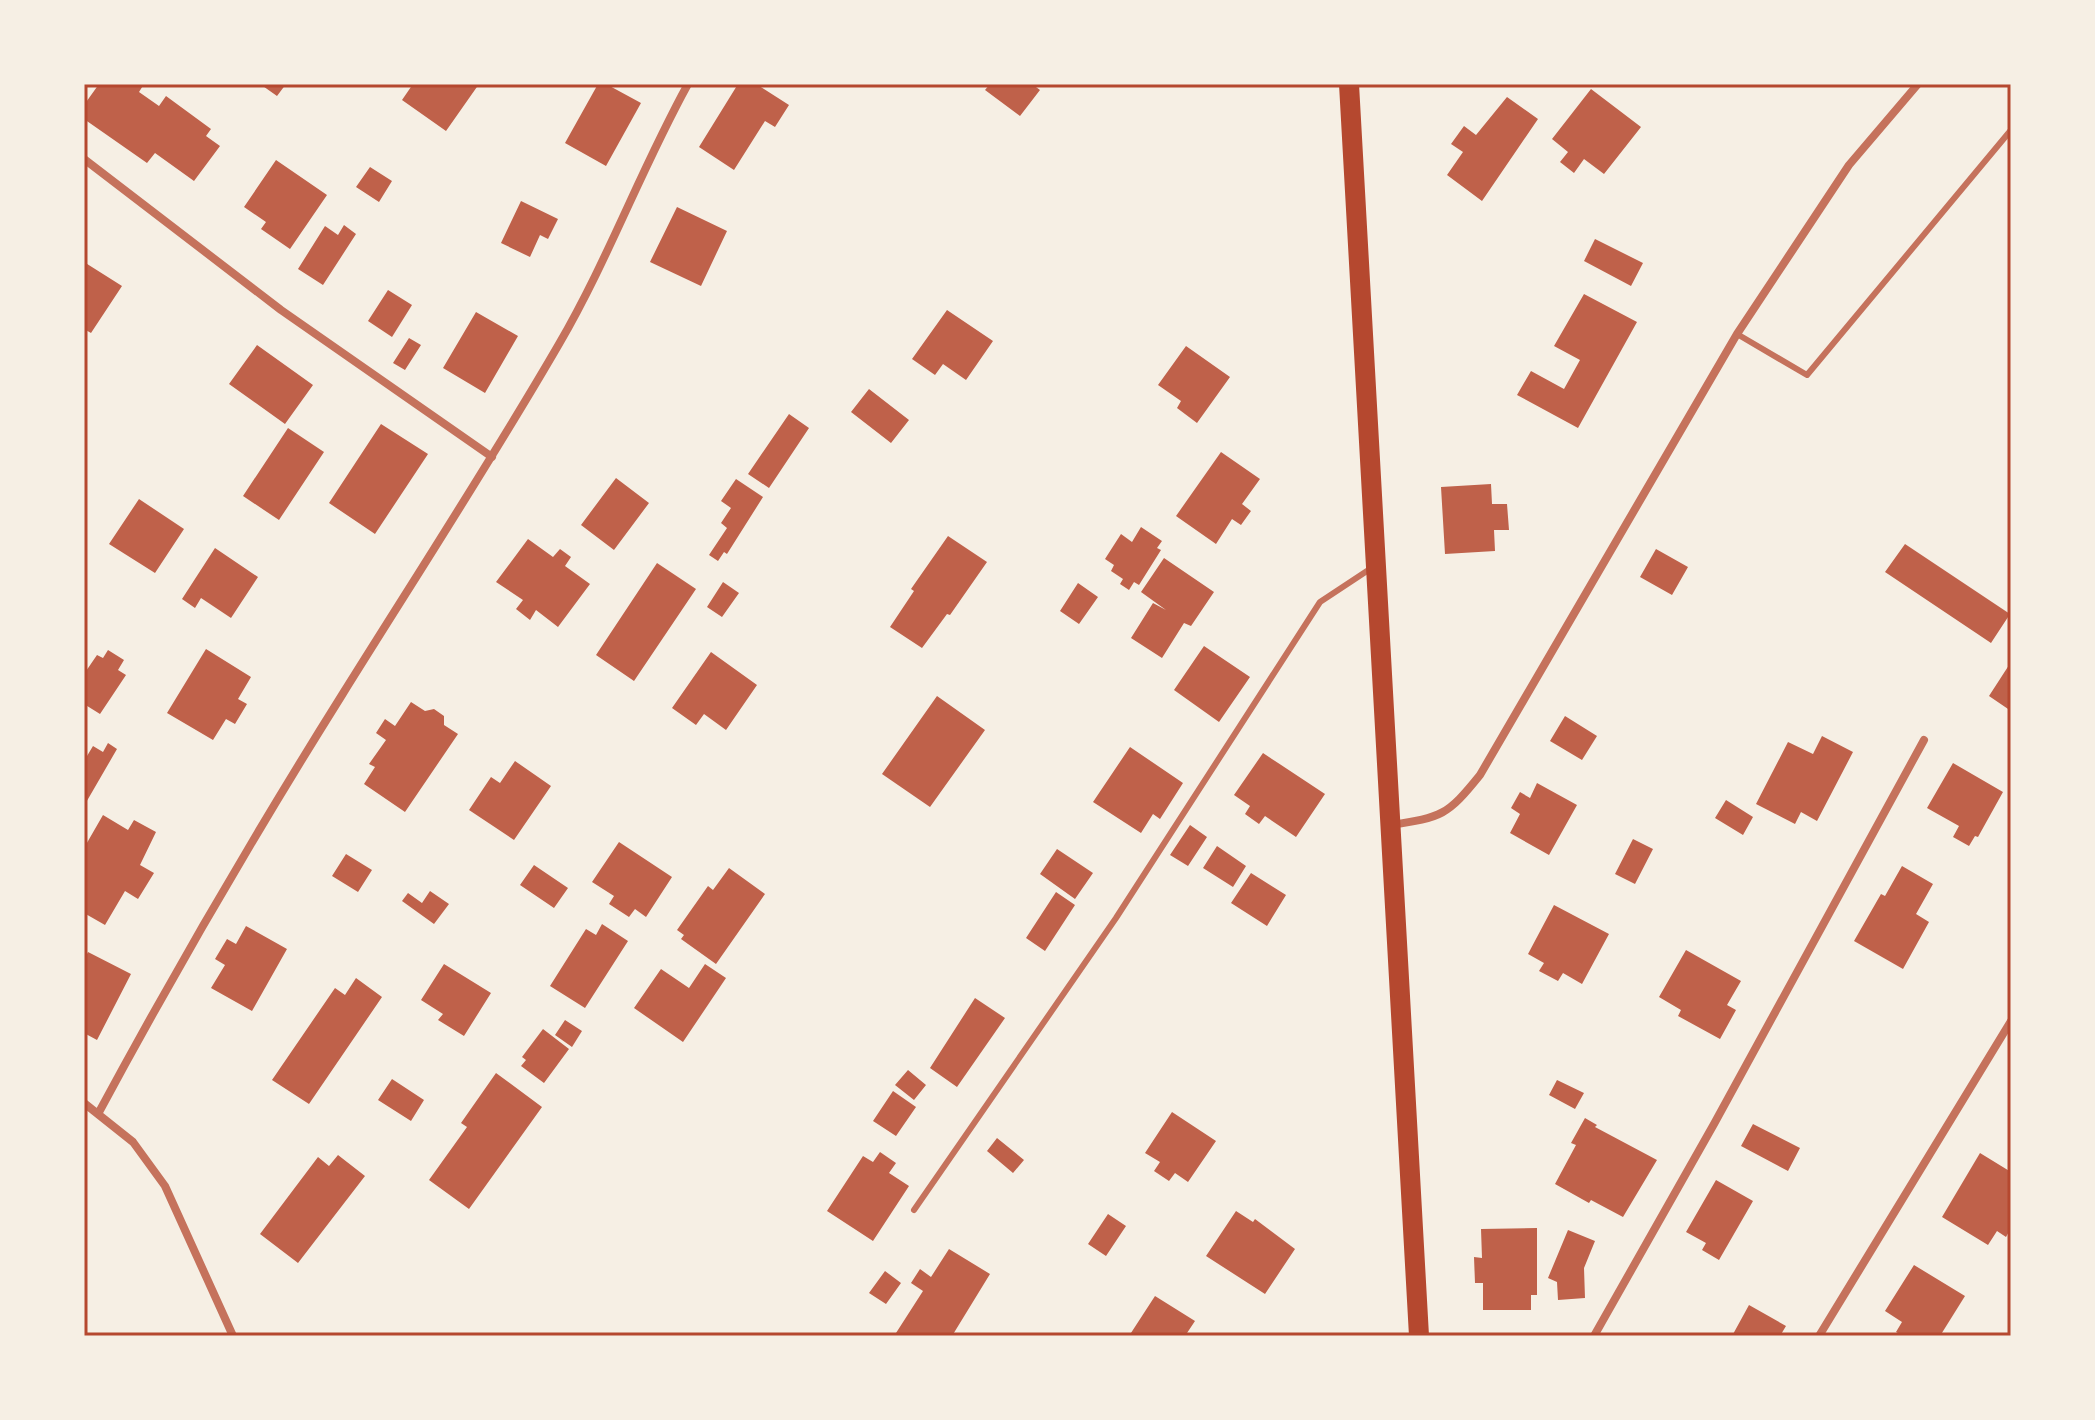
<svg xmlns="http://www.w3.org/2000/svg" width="2095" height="1420" viewBox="0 0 2095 1420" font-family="Raleway,sans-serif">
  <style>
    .building { fill: #bf614a }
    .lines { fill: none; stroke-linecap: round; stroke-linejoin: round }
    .service { stroke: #c5725c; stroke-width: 6 }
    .minor { stroke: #c5725c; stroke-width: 8 }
    .primary { stroke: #b5482f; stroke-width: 20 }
    .neatline { fill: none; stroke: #b5482f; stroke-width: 3 }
  </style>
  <rect width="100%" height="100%" fill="#f6efe4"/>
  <path class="building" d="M99,84H144L139,92L159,106L166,96L211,129L206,136L220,146L194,181L155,153L147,163L84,119V105Z
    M260,84H286L277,96Z
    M413,84H479L446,131L402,100Z
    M598,84H606L641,103L606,166L565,143Z
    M738,84H756L789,105L775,127L765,121L734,170L699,147Z
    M990,84H1032L1040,90L1020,116L985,90Z
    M1591,89L1641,127L1604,174L1584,159L1574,173L1560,162L1568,152L1552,139Z
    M1507,97L1538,119L1482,201L1447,175L1463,152L1451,144L1464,126L1476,135Z
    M276,160L327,195L290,249L261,229L266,222L244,207Z
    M370,167L392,181L379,202L356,187Z
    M521,201L558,219L548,239L540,235L530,257L501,243Z
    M677,207L727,231L701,286L650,262Z
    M344,225L356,234L323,285L298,269L325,226L338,235Z
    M1595,239L1643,263L1631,286L1584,261Z
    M84,262L122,286L91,333L84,329Z
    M388,290L412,305L392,337L368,321Z
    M1584,294L1637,322L1578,428L1517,395L1531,371L1564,389L1580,360L1554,346Z
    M947,310L993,341L966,380L943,364L935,375L912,359Z
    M476,312L518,336L485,393L443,368Z
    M409,338L421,345L405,370L393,363Z
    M257,345L313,385L285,424L229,384Z
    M1186,346L1230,377L1197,423L1177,408L1181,401L1158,385Z
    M869,389L909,420L891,443L851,412Z
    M789,414L809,428L769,488L748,474Z
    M381,424L428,454L375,534L329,503Z
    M288,428L324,452L279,520L243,496Z
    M1221,452L1260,479L1242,504L1251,511L1241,525L1232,519L1216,544L1176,516Z
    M616,478L649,503L614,550L581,525Z
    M736,479L763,497L727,554L724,552L718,561L709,555L727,528L721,523L731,508L721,501Z
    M1491,484L1492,504H1507L1509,530H1494L1495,551L1445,554L1441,487Z
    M139,499L184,529L155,573L109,544Z
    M1141,527L1162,541L1157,548L1161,550L1139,585L1134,582L1129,590L1120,584L1123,579L1111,571L1114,565L1105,559L1121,534L1132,542Z
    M948,536L987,562L950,615L947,614L922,648L890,627L914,591L911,589Z
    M528,539L553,557L560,549L571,557L565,566L590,584L558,627L536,610L530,620L516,609L523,600L496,582Z
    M1905,544L2010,614L1991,643L1885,572Z
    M215,548L258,577L231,618L201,598L195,608L182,599Z
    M1656,549L1688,567L1672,595L1640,577Z
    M1164,558L1214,592L1191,626L1184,623L1162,658L1131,638L1153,603L1166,610L1141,592Z
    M657,563L696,589L634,681L596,655Z
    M723,582L739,593L722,617L707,607Z
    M1078,583L1098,597L1079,624L1060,611Z
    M1204,646L1250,677L1219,722L1174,690Z
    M206,649L251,677L238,699L247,704L235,724L226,719L213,740L167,713Z
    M108,650L124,660L118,670L126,675L100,714L84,704V674L97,655L103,658Z
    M711,652L757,685L726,730L704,714L696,725L672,708Z
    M2011,662V711L1989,696Z
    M937,696L985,730L930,807L882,774Z
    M411,702L425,711L434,709L444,716V725L458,734L405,812L364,784L375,767L369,764L386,740L376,733L385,719L395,726Z
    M1565,716L1597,736L1582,760L1550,741Z
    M1822,736L1853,752L1817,821L1801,812L1795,824L1756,804L1788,742L1813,754Z
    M108,743L117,749L84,806V761L93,746L103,752Z
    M1130,747L1183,783L1160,819L1153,814L1141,833L1093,802Z
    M1263,753L1325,794L1296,837L1265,816L1259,824L1245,814L1250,806L1234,795Z
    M515,761L551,786L514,840L469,810L491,777L500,783Z
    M1953,763L2003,792L1978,837L1975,836L1969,846L1953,837L1959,826L1927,808Z
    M1537,783L1577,805L1549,855L1510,833L1520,814L1511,808L1520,792L1530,798Z
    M1726,800L1753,817L1743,835L1715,818Z
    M103,815L128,830L134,820L156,832L140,865L154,873L138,899L125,891L105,925L84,913V848Z
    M1190,825L1207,837L1188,866L1170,855Z
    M1633,839L1653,849L1635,884L1615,874Z
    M619,842L672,877L646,917L635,909L629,917L609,904L614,896L592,882Z
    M1217,846L1246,866L1233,887L1203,868Z
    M1057,849L1093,873L1075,899L1040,874Z
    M346,854L372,870L358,892L332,876Z
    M534,865L568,888L554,908L520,885Z
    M1902,866L1933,884L1916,914L1929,922L1903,969L1854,941L1881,894L1885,896Z
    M729,868L765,894L716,964L681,939L684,935L677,930L708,886L713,890Z
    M1251,873L1286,895L1267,926L1231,903Z
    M430,891L449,904L434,924L402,901L408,893L422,903Z
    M1056,892L1075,905L1045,951L1026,938Z
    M1554,905L1609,934L1582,984L1563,973L1558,981L1539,971L1544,963L1528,954Z
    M602,924L628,941L585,1008L550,986L586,929L596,935Z
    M246,926L287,949L252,1011L211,988L225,965L215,959L227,939L236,944Z
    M1686,950L1741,981L1727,1005L1736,1010L1720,1039L1678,1016L1681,1010L1659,997Z
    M88,952L131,974L97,1040L84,1033V960Z
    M444,964L491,993L464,1036L438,1020L443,1014L421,1000Z
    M705,964L726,978L683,1042L634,1008L661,969L689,988Z
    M356,978L382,997L309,1104L272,1080L335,988L345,995Z
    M975,998L1005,1018L957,1087L930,1068Z
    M565,1020L582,1031L572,1047L555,1035Z
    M543,1029L569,1049L544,1083L521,1066L526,1060L522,1057Z
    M908,1070L926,1085L914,1100L895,1085Z
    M496,1073L542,1107L469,1209L429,1180L467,1127L461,1123Z
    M392,1079L424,1100L411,1121L378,1100Z
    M1557,1080L1584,1093L1575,1109L1549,1095Z
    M893,1091L916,1107L896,1136L873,1121Z
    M1172,1112L1216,1141L1188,1182L1175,1173L1169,1181L1154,1171L1160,1162L1145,1153Z
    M1585,1118L1597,1125L1595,1127L1657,1160L1623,1217L1591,1200L1589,1203L1555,1184L1576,1145L1571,1143Z
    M1753,1124L1800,1148L1788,1171L1741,1146Z
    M997,1138L1024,1160L1013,1173L987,1151Z
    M880,1152L896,1163L889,1173L909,1186L873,1241L827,1211L863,1156L873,1162Z
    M1980,1153L2011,1172V1228L2006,1237L1997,1231L1988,1245L1942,1217Z
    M338,1155L365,1176L298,1263L260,1234L318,1157L329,1166Z
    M1716,1180L1753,1201L1719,1260L1702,1250L1706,1243L1686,1232Z
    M1236,1211L1253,1222L1255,1219L1295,1249L1265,1294L1206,1256Z
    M1108,1214L1126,1226L1106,1256L1088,1244Z
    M1537,1228V1295H1531V1310H1483V1283H1475L1474,1257L1482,1258L1481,1229Z
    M1568,1230L1595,1241L1584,1268L1585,1298L1558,1300L1557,1282L1548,1278Z
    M949,1249L990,1274L952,1336H901L896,1333L923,1291L911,1283L920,1269L931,1277Z
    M1914,1265L1965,1296L1940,1336H1903L1896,1332L1902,1322L1885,1311Z
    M885,1271L901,1283L886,1304L869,1293Z
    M1155,1296L1195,1321L1185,1336H1129Z
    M1749,1305L1786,1326L1780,1336H1732Z"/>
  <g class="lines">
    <path class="service" d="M1737,334L1807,375L2011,130
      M914,1210L1116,918L1320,602L1373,567"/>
    <path class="minor" d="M84,159L281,310L492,457
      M1391,825C1442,817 1447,816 1480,775L1737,334L1849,165L1918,84
      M84,1103L133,1142L165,1186L233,1336
      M98,1114C175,971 256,832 342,695C415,578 490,463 559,344C608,260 641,169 688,84
      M1594,1336L1714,1124L1924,740
      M1819,1336L2011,1021"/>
    <path class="primary" d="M1349,84L1419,1336"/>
  </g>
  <rect width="2095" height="1420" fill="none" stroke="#f6efe4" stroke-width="172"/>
  <rect x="86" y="86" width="1923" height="1248" class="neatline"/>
</svg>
